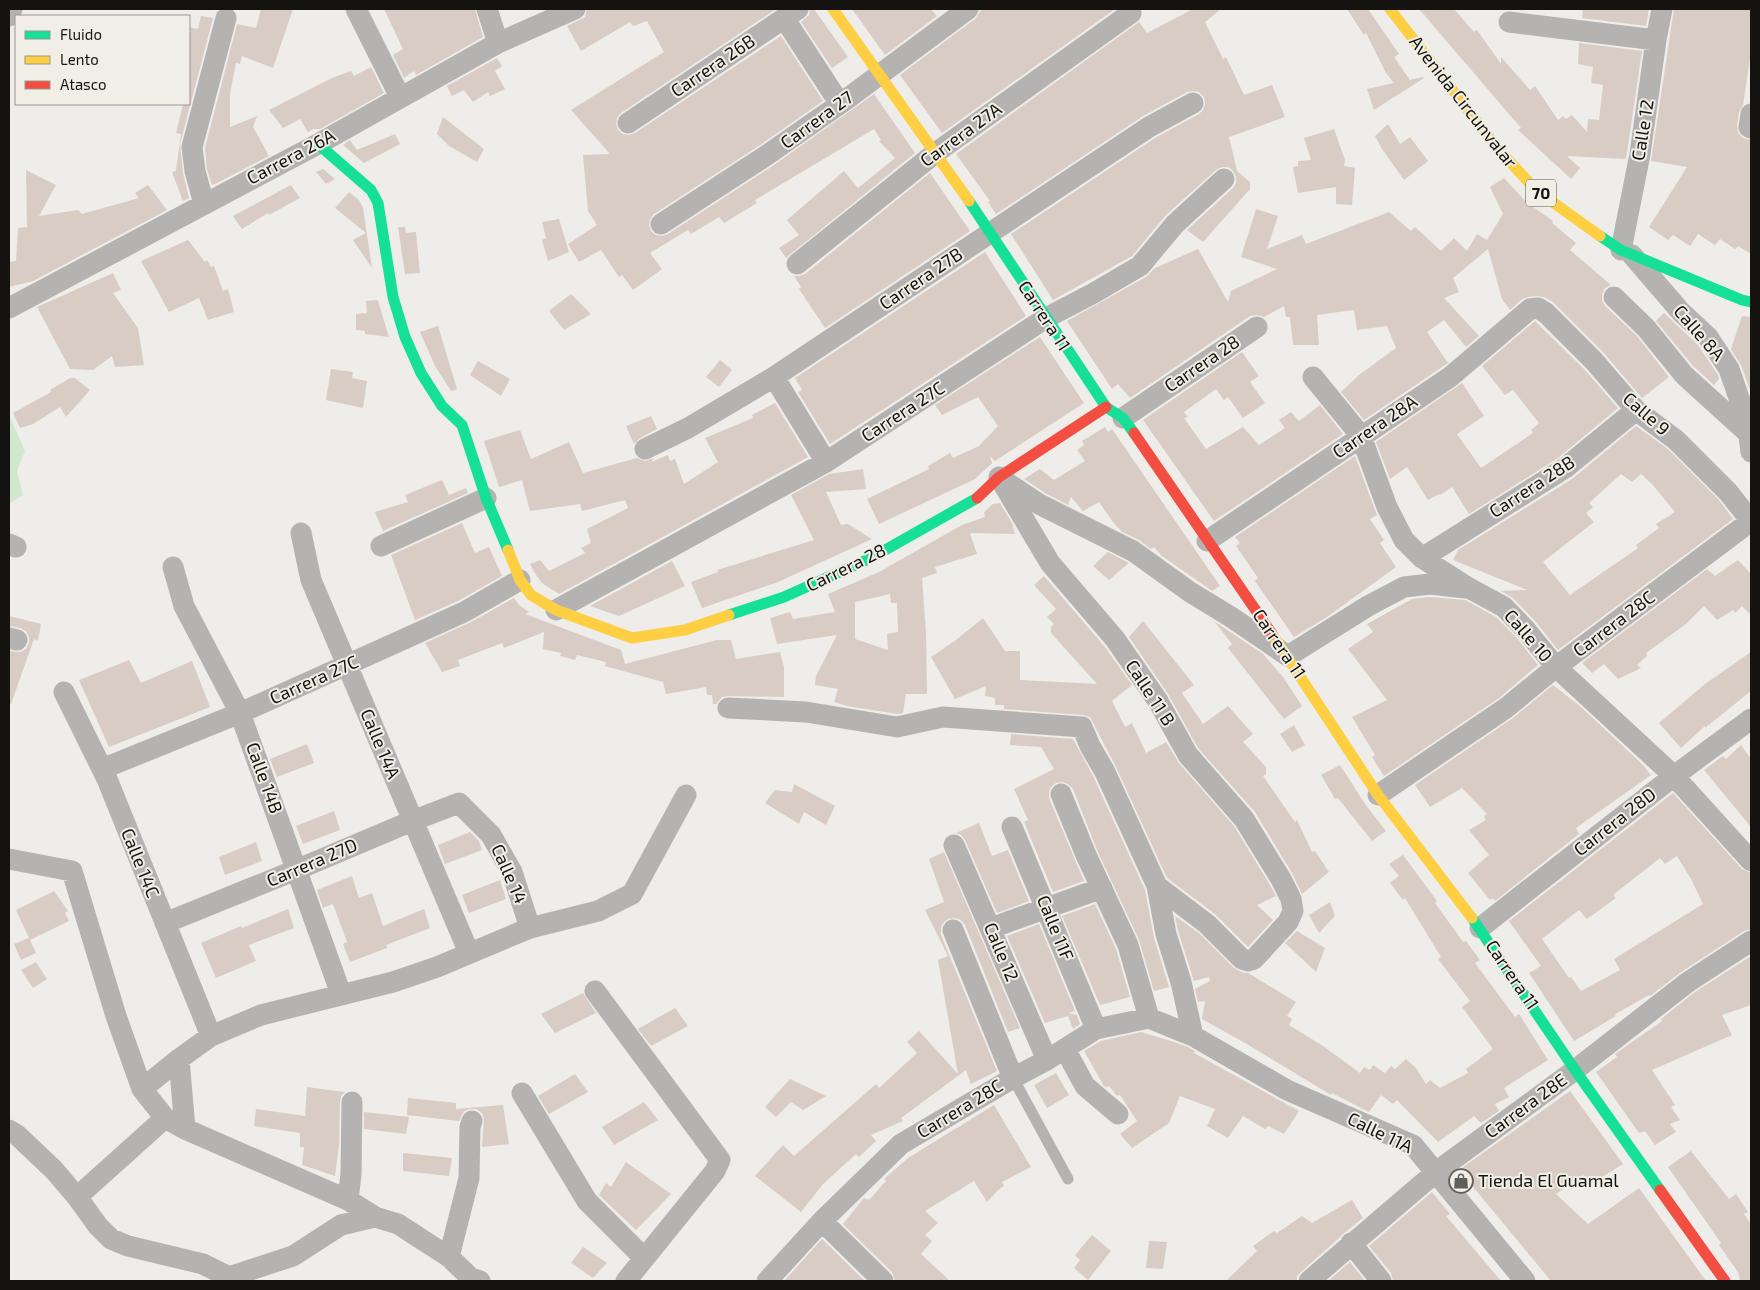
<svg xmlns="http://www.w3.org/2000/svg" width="1760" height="1290" viewBox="0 0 1760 1290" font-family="'Exo 2',sans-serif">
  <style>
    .green { fill: #d0e8ce }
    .building { fill: #d9ccc4; fill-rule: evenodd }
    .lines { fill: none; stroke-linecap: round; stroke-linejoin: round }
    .lane { stroke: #b4b3b2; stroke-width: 11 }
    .street { stroke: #b4b3b2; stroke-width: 21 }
    .fast { stroke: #16e098; stroke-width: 11 }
    .slow { stroke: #ffcf43; stroke-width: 11 }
    .jam { stroke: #f24e42; stroke-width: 11 }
    .labels { text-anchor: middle; stroke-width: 4; stroke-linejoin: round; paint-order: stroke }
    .shield { fill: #f1eee6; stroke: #565550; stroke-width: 1 }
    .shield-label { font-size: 16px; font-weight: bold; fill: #141310 }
    .street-label { font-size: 18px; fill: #141310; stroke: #f1eee6 }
    .poi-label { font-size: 18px; fill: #141310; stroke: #f1eee6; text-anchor: start }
  </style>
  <rect width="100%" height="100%" fill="#eeede9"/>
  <path class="green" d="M9,415L25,451L17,471L23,495L9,504Z"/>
  <path class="building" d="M261,9H293L273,68L242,56L240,64L236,63L230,93V127L257,116L253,127L269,156L217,183L212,185L207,169L205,148L237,24L256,28Z
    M384,9H475L483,37L416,75L414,71L404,78L393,55L403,49Z
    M587,9H776L621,113L617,118L616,124L618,130L623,134L629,135L635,133L781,36L823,101L760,145L654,214L650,219L649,225L651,231L656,235L662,236L668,234L774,165L874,94L915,153L786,258L779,248L799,235L787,220L844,171L858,188L895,158L879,141L881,140L874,129L755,200L757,203L724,223L719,217L691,234L688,230L650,253L662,269L633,290L622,275L619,277L601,250L579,262L568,244L597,225L588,211L583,155L610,154L571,110L664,52L647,21L633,26L630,22L581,51L567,26L585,17Z
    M810,9H814L848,57L832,68L801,22L809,15Z
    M852,9H931L937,16L885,55Z
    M982,9H1115L942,133L900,75L975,19Z
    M1193,9H1221L1205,22L1223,59L1226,57L1244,95L1272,85L1285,117L1229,137L1237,171L1250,182V189L1203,242L1187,230L1233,188L1236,183V177L1233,171L1228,167H1222L1216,170L1166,215L1132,256L1053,300L1011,234L1155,138L1199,114L1203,110L1205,104L1204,97L1199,92L1193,91L1187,92L1143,116L996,214L988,202L990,201L956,154L1139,22L1147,33Z
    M1347,9H1368L1399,54L1394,57L1410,80L1423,77L1424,78L1374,110L1367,89L1394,83L1386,73L1366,33L1364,35Z
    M1419,9H1454L1474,32L1477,30L1501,64V57L1530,90L1535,86L1558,120L1563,116L1566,119L1572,115L1587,132L1588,119L1599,120L1603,85L1591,83L1593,67L1578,64L1579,43L1642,51L1626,159L1567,156L1580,168L1571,179L1518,130L1521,128Z
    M1583,9H1649L1646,26L1582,18Z
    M1674,9H1751V52L1743,105L1739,112L1737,125L1738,133L1743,138L1751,140V254L1738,246L1735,249L1720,239L1715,245L1698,234L1690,246L1673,235L1668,240L1649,227L1687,167L1651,161Z
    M201,16L213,18L180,144L183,173L189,198L183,201L172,172L176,171L181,134L176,133L183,104H189V27L198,29Z
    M497,58L502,66L495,71L505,89L490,96L488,92L473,102L464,90L452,96L447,86Z
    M371,67L384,93L320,129H313L308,132L300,119L283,128L269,110L332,78L351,71L354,76Z
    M443,117L484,149L477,162L449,146L437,134Z
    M1388,124L1400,144L1410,137L1428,161L1404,180L1382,149L1375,136Z
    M1334,129L1345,160L1344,166L1355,168L1352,205L1336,204V187L1298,193L1293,167L1298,166V161L1311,160L1304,138Z
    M395,134L400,144L364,163L343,145L350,140L357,150Z
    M323,169L335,179L326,184L316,172Z
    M26,170L56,185L39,216L78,210L82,214L139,198L135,193L148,185L167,210L33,281L9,287V262L16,261L18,228L27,227Z
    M930,173L970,231L825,328L799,289L801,287L794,276H799L805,274Z
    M1504,178L1526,202L1553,221L1552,223L1576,243L1570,250L1611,285L1605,288L1602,294V300L1605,306L1637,336L1669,377L1642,398L1603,352L1553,302L1544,297L1536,296L1528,297L1522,299L1510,310L1502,299L1488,249L1453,278L1459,292L1444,298L1479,336L1466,347L1444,320L1427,332L1448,363L1364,420L1341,392L1359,375L1396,348L1387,326L1357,330L1354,310L1317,315L1319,345H1293L1290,317H1286L1284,306L1264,317L1257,315L1250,316L1130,398L1118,384L1112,389L1067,321L1146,277L1155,268L1198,249L1228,302L1231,291L1277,269L1241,257L1256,209L1278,216L1267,249L1302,235L1306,244L1389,212L1411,231L1415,227L1441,251L1454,238L1467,251L1477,234L1487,240L1503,214L1490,187Z
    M291,185L300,198L269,215L268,213L242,229L233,216Z
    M349,192L359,200L363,208L372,268L353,240L366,233L335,208Z
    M559,219L569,252L548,261L542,240L546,238L542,222Z
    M398,227H405L406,233L416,232L420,273L405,274Z
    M188,240L205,262L207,260L211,267L214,266L223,291L228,289L234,312L208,320L199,298L169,312L141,261Z
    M985,252L1026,316L830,444L798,392L802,390L795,378Z
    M113,273L121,290L113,293L138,328L144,365L115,367L112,356L93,370L70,369L37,307Z
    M571,294L591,314L564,330L549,311Z
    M378,300V301L389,337L365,334V331L356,330V314L367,313L366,301Z
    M1664,313L1698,345L1718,375L1719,379L1714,385L1693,366L1656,321Z
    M1742,316L1751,317V393L1741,365L1731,349Z
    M1535,321L1585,370L1618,408L1558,458L1469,514L1452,487L1440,495L1439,494L1428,500L1407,467L1390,479L1376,442L1462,383L1484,416L1457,434L1481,468L1533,433L1531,430L1539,423L1513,390L1505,395L1482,366Z
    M438,326L457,389L451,391L435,366L420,332Z
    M1040,337L1084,403L995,461L990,456L992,463L975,479L879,524L867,499L929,469L928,466L950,453L953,458L979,446L998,426L978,397L942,415L935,405Z
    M1242,352L1259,376L1250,382L1265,403L1243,418L1228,397L1224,400L1216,389L1184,412L1188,417L1184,418L1206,449L1243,427L1259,445L1285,428L1279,420L1291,412L1299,421L1320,405L1343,434L1214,521L1143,420Z
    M720,360L732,370L719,387L706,377Z
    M478,361L510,379L501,396L470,375Z
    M331,369L353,372L352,378L367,381L363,408L326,400Z
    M70,378H75L90,390L66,417L60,407L33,424L20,428L13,413L51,392L50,390Z
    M775,403L808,457L559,594L542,583L534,572L530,564L540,560L549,571L585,553L581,548L591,543L587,529L628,508L625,500L582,511L580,504L530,511L522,480L499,487L484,441L520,430L531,459L569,442L583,473L637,458L645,461L654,458L651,462L668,455L670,461L675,459L684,484L718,462L705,438L753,418L752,415Z
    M651,416L657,429L640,438L634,444L626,426Z
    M1636,426L1668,449L1719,500L1733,519L1558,650L1536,622L1513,598L1501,591L1527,590L1453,560L1458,550L1572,479ZM1621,474L1632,482L1641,474L1652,484L1675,512L1656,524L1659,528L1636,545L1638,548L1570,595L1543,562L1594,522L1586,513L1593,507L1589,503Z
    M1105,427L1108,432L1112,429L1220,586L1212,591L1162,556L1154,547L1151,549L1139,540L1122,532L1113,522L1099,502L1083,511L1071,497L1068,505L1045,493L1024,479L1040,469L1054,480L1085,461L1077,450L1084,445L1082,441Z
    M1355,456L1377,515L1370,519L1384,540L1380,543L1396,567L1327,617L1294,637L1255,581L1258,578L1236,546L1240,543L1235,537Z
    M863,469L866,489L826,492L841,525L848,524L872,539L778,582L702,608L691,582L718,572L717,570L814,540L791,495L829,474Z
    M442,480L449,495L466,488L468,493L383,531L375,512L408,502L405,495Z
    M1000,503L1012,523L1015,534L970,533L977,554L935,567L937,573L922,578L926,632L927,694H906L903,713L897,714L847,706L834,702L838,689L815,685L816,676L837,635L777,644L770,618L790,612L793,619L835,612L828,594L879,572L962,525L985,517L984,512L993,504ZM890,594L891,603H897L898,632L887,634L888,650L855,639V602Z
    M462,523L475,553L489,547L502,576L458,601L415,620L391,555Z
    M1108,552L1129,563L1109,580L1093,566Z
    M1738,560L1751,574V615L1742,606L1735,613L1733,610L1717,620L1704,606L1686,624L1646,653L1647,656L1637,665L1641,668L1618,679L1604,664L1592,673L1582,663L1707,569L1715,576Z
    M672,561L685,586L619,616L590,606Z
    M1044,576L1105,647L1132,685L1112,701L1125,727L1132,723L1146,753L1166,742L1179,763L1234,826L1270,885L1276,896L1257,905L1273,920L1248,947L1215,914L1167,878L1116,767L1090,717L1083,715L1004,709V705H995V698L985,696L986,686L955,699L931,657L956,640L983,618L1005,651H1020V680L1097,684L1051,633V627L1054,624L1047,617L1056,609L1034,585Z
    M1430,597L1465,600L1496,617L1517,638L1538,665L1499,698L1384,776L1372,757L1375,755L1352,717L1387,700L1348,649L1373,632L1367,624L1412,599Z
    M514,598L519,605L529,612L525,614L621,650L625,664L717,640H731L736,659L780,652L784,667V697L728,696L722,697L716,704H713L712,695H707L706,687L666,694L663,682L605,666L606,662L577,655L575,660L560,656L561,653L543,649L544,632L504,648L502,643L458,660L460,666L442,672L425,643L469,623Z
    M9,616L41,624L38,641L34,639L11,704L9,703V651L20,652L26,649L29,643V637L26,631L20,628L9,626Z
    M1143,621L1194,685L1182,693L1203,724L1228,706L1253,734L1243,742L1266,767V774L1263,776L1295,822L1297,820L1312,852L1315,851L1329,872L1302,894L1292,873L1255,812L1198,748L1168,694L1129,637Z
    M1214,621L1263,654L1283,677L1302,706L1284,719L1228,648L1232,644Z
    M1751,652V691L1705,728V726L1681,748L1659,723L1705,684Z
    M129,660L141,683L192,661L210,707L109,747L79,680Z
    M1553,685L1581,707L1642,764L1651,775L1576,828L1579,834L1495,901L1493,898L1490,900L1468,873L1489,855L1469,830L1486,820L1484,816L1487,814L1462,788L1430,807L1415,785L1513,718Z
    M1294,725L1305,745L1292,752L1280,734Z
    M1011,734L1073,739L1094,778L1145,890L1154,938L1169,987L1154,991L1139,940L1097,850L1073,789L1068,784L1062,782L1056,783L1051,787L1049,792V798L1084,881L1053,892L1024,822L1028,820L1014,789L1054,769L1041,747L1010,745Z
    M307,744L314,763L277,777L270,759Z
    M1741,745L1751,759V827L1704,770L1723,756L1726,759Z
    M1340,765L1365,804L1386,831L1372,841L1338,798L1335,799L1321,775Z
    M794,784L835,806L826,825L804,812L799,824L765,803L775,790L792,792Z
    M1673,793L1742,869L1751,873V929L1744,931L1681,972L1650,996L1649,995L1614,1015L1616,1016L1574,1041L1529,973L1541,966L1509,921ZM1677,856L1691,879L1703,904L1614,959L1620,970L1581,991L1571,977L1569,978L1542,939L1579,910L1587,919L1616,898L1613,895L1660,858L1665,864Z
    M334,811L340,830L303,844L296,826Z
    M979,823L992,856L1008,850L1029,901L997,913L965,840L961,835L956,833Z
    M470,832L479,841L482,850L445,864L438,845Z
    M256,842L262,861L225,875L219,857Z
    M944,852L1020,1028L1008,1032L965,925L961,920L955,918L948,919L943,923L941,928V935L997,1071L971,1084L966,1070L901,1118L903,1121L871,1135L876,1141L859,1157L856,1154L823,1184L801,1212L755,1176L783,1145L794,1156L876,1084L879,1088L917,1053L907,1042L919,1031L958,1074L938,960L948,956L925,910L944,902L929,859Z
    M1403,855L1437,901L1435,903L1463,942L1466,941L1480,960L1475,963L1515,1017L1519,1014L1548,1060L1504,1088L1509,1097L1495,1104L1499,1111L1481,1123L1474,1116L1438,1142L1397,1100L1393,1104L1381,1095L1369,1112L1332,1093L1331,1095L1245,1043L1202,1019L1205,1001L1198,1002L1195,989L1210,981L1209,977L1194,981L1178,931L1175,916L1199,933L1234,968L1244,973H1248L1296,1002L1287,1016L1292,1019L1289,1025L1323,1046L1360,1073L1364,1067L1370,1070L1373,1065L1385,1073L1391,1066L1395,1069L1406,1059L1416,1068L1426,1084L1430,1080L1440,1088L1468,1073L1466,1069L1493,1049L1462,1007L1470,1001L1438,959L1441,957L1405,898L1403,900L1390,883L1399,876L1389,864Z
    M352,876L359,898L372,893L383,926L424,909L430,928L386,945L387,948L350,962L343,944L347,942L333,904L323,908L317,890Z
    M500,880L506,899L469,913L462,895Z
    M54,891L68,911L65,913L69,921L30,940L16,910Z
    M1330,902L1335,916L1319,933L1309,915Z
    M1095,904L1116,949L1130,997L1100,1005L1062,916Z
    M288,909L294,928L249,945L256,961L216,978L201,943L241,926L242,928Z
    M1039,924L1075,1011L1068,1013L1077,1015L1080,1024L1073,1029L1068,1016L1045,1023L1007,936Z
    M1297,931L1325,948L1316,972L1285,943Z
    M29,938L36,953L21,960L14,944Z
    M1751,956V1005L1722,1015L1732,1035L1652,1070L1675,1105L1671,1107L1680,1120L1670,1124L1676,1132L1655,1145L1645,1131L1639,1133L1596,1072L1617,1057L1615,1054L1662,1021L1661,1019L1695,992Z
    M36,962L47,979L33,988L21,970Z
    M583,993L596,1013L555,1033L541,1014Z
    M675,1008L688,1026L651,1046L638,1029Z
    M1141,1032L1171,1041L1188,1047L1195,1051L1194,1053L1299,1111L1284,1134L1268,1126L1265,1129L1243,1116L1228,1138L1207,1126L1215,1109L1180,1096L1169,1123L1132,1148L1120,1134L1137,1121L1120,1095L1117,1096L1109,1086L1106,1087L1104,1086L1084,1051L1101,1041Z
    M1056,1073L1069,1095L1047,1108L1034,1085Z
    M575,1074L588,1092L549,1114L538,1096Z
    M790,1079L826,1096L803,1110L791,1102L776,1117L765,1107Z
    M307,1087L345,1092L341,1096L340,1102L339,1145L335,1176L302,1165L304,1147H300V1133L254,1126L256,1109L305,1116Z
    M1570,1091L1623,1164L1591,1184L1583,1175L1556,1194L1588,1224L1639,1188L1706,1281H1551L1459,1170Z
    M408,1098L456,1103V1109L503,1105L509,1144L482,1147L484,1119L482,1113L476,1109H470L464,1111L459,1121L407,1115Z
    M644,1102L658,1120L614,1145L602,1127Z
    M994,1105L1031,1167L1002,1182L1004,1186L998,1190L987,1202L974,1181L925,1211L938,1223L925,1235L932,1241L921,1254L950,1281H895L892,1272L843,1224L864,1198L869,1200L886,1181L884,1179L908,1158Z
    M364,1112L409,1117L406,1134L364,1129Z
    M1691,1151L1729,1199L1736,1194L1748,1212L1744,1214L1751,1224V1281H1740L1738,1272L1719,1245L1721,1243L1668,1167Z
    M403,1153L452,1158L449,1176L403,1171Z
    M626,1162L671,1194L636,1230L599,1195L606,1183L611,1187Z
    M1432,1192L1450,1214L1446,1216L1501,1281H1393L1391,1273L1369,1246Z
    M1352,1200L1363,1218L1343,1234L1339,1238L1301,1272L1297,1276V1281H1226L1257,1251L1253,1246L1274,1231L1277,1233L1302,1216L1312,1223Z
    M1092,1235L1111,1251L1088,1280L1074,1268L1080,1260L1075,1255Z
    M822,1239L865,1281H784Z
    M1149,1241L1167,1242L1163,1269L1146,1268Z
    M583,1247L607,1263L593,1278L571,1263Z
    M1350,1262L1365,1281H1328Z"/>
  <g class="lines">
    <path class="lane" d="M1013,1078L1068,1179"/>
    <path class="street" d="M356,9L400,97
      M487,9L498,43
      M9,16L12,9
      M784,18L840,104
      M1509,22L1656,40
      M1751,114L1749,127L1751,128
      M628,123L798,9
      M204,204L195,171L192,147L226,18
      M661,224L767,155L840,104L968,9
      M1621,250L1640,154L1656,40L1662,9
      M1632,255L1681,312L1708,337L1729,369L1747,421L1751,452
      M797,264L934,154L1131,13
      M1614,297L1646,328L1684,375L1749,434
      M9,308L318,144L498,43L575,9
      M774,377L826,462
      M1313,377L1361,436L1387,507L1404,540L1422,558L1469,588L1504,607L1526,630L1556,667L1674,776L1751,861
      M1123,418L1257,327
      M645,449L688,428L774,377L1149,127L1193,103
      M999,477L1050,563L1115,639L1158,701L1188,755L1244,819L1281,879L1291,899L1293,911L1288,922L1254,959L1248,961L1242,959L1207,924L1157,886
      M1003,480L1039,504L1133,551L1190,592L1231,617L1288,656L1368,606L1404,587L1430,584L1465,588
      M301,533L311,580L469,953
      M1207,541L1450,377L1530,309L1538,308L1546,313L1594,361L1636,410L1676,440L1728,492L1751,521
      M9,544L16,547
      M381,546L486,498
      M1422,558L1565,468L1636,410
      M173,567L184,606L240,713L341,994
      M556,610L826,462L1046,318L1092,294L1140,266L1175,224L1224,179
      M9,638L17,640
      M64,692L107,779L211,1036
      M728,708L806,712L897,727L943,717L1082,727L1090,746L1105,772L1157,886L1166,934L1181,982L1193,1036
      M102,769L240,713L464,612L520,580
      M1061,794L1086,855L1128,945L1149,1018
      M1378,795L1506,708L1556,667L1751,521V519
      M1012,827L1096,1029
      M954,845L1047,1060
      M9,859L72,871L116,1016L142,1089L165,1118L185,1129L348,1200L375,1217L398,1224L449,1257L471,1278L480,1281
      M165,923L296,870L412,821L459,803L491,835L512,872L530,928
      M991,928L1102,888
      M1480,928L1674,776L1751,719
      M953,930L1013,1078
      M595,991L720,1160L715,1171L626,1281
      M1065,1049L1085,1086L1118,1114
      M179,1059L185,1129
      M142,1089L179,1059L211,1036L261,1015L393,982L437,967L530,928L598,911L632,894L686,795
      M522,1093L587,1201L644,1258
      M9,1130L17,1135L54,1170L77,1197L98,1226L111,1239L128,1246L203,1264L229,1277
      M77,1197L165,1118
      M348,1200L351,1174L352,1102
      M822,1221L883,1281
      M1351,1243L1381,1281
      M449,1257L469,1178L470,1127L472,1121
      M227,1281L229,1277L293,1256L341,1225L375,1217
      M767,1281L822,1221L901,1144L1013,1078L1047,1060L1096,1029L1149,1018L1193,1036L1287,1090L1413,1145L1525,1281
      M1309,1281L1436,1172L1575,1070L1688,982L1751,941"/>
    <path class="fast" d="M318,144L371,190L378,203L393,297L405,337L421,373L442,406L462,425L486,498L508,550
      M969,201L1106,407L1123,418L1134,433
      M1600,236L1621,250L1742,300L1751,302
      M729,615L784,597L871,558L977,498
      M1472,918L1575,1070L1660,1190"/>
    <path class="slow" d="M833,9L969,201
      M1390,9L1499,150L1537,191L1600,236
      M508,550L520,580L531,595L556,610L632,638L685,630L729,615
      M1272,634L1378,795L1472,918"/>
    <path class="jam" d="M1134,433L1272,634
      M977,498L999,477L1106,407
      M1660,1190L1725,1281"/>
  </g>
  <defs>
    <g id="shop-ring" transform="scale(1.25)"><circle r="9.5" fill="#f1eee6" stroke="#605f5c" stroke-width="1.5"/><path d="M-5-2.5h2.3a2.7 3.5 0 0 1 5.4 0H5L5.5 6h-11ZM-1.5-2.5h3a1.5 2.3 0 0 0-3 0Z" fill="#605f5c"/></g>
  </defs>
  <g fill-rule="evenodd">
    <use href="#shop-ring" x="1461" y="1181"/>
  </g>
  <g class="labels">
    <rect class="shield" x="1526" y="179.5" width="30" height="27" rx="4"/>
    <g class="shield-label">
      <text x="1541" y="199">70</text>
    </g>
    <g class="street-label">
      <text transform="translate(713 66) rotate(-34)" y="6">Carrera 26B</text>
      <text transform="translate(1463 102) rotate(52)" y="6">Avenida Circunvalar</text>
      <text transform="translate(817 120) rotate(-36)" y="6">Carrera 27</text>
      <text transform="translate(1643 130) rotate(-81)" y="6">Calle 12</text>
      <text transform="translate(961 135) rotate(-36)" y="6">Carrera 27A</text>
      <text transform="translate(291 157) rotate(-28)" y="6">Carrera 26A</text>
      <text transform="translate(921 279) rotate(-34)" y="6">Carrera 27B</text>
      <text transform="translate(1044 316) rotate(57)" y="6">Carrera 11</text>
      <text transform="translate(1699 333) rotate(49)" y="6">Calle 8A</text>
      <text transform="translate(1202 364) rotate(-34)" y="6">Carrera 28</text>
      <text transform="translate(903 412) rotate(-33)" y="6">Carrera 27C</text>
      <text transform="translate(1646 414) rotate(41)" y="6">Calle 9</text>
      <text transform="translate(1375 427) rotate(-34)" y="6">Carrera 28A</text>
      <text transform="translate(1532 487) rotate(-33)" y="6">Carrera 28B</text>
      <text transform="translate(846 568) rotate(-26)" y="6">Carrera 28</text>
      <text transform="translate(1614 624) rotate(-37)" y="6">Carrera 28C</text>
      <text transform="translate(1528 636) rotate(49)" y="6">Calle 10</text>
      <text transform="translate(1279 644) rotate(56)" y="6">Carrera 11</text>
      <text transform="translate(314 680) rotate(-24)" y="6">Carrera 27C</text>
      <text transform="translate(1150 693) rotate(57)" y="6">Calle 11 B</text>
      <text transform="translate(380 744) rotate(67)" y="6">Calle 14A</text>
      <text transform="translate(264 778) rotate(70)" y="6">Calle 14B</text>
      <text transform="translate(1615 822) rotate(-38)" y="6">Carrera 28D</text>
      <text transform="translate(140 863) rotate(68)" y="6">Calle 14C</text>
      <text transform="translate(312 863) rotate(-23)" y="6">Carrera 27D</text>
      <text transform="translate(509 874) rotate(66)" y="6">Calle 14</text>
      <text transform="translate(1055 928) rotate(68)" y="6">Calle 11F</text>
      <text transform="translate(1001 952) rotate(67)" y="6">Calle 12</text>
      <text transform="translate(1512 975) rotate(56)" y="6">Carrera 11</text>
      <text transform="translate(1526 1106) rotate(-36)" y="6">Carrera 28E</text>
      <text transform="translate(960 1109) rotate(-31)" y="6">Carrera 28C</text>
      <text transform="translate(1380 1133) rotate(26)" y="6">Calle 11A</text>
    </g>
    <g class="poi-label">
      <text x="1478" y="1187">Tienda El Guamal</text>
    </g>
  </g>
  <rect width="1760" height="1290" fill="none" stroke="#141310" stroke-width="20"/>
  <rect x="15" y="15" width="175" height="90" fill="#f1eee6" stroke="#999690"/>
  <rect x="25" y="31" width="25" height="8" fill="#16e098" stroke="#999690"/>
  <text x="60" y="40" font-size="15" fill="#141310">Fluido</text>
  <rect x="25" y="56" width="25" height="8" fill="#ffcf43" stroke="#999690"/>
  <text x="60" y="65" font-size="15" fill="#141310">Lento</text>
  <rect x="25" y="81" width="25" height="8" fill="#f24e42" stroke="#999690"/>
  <text x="60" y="90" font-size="15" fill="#141310">Atasco</text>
</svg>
